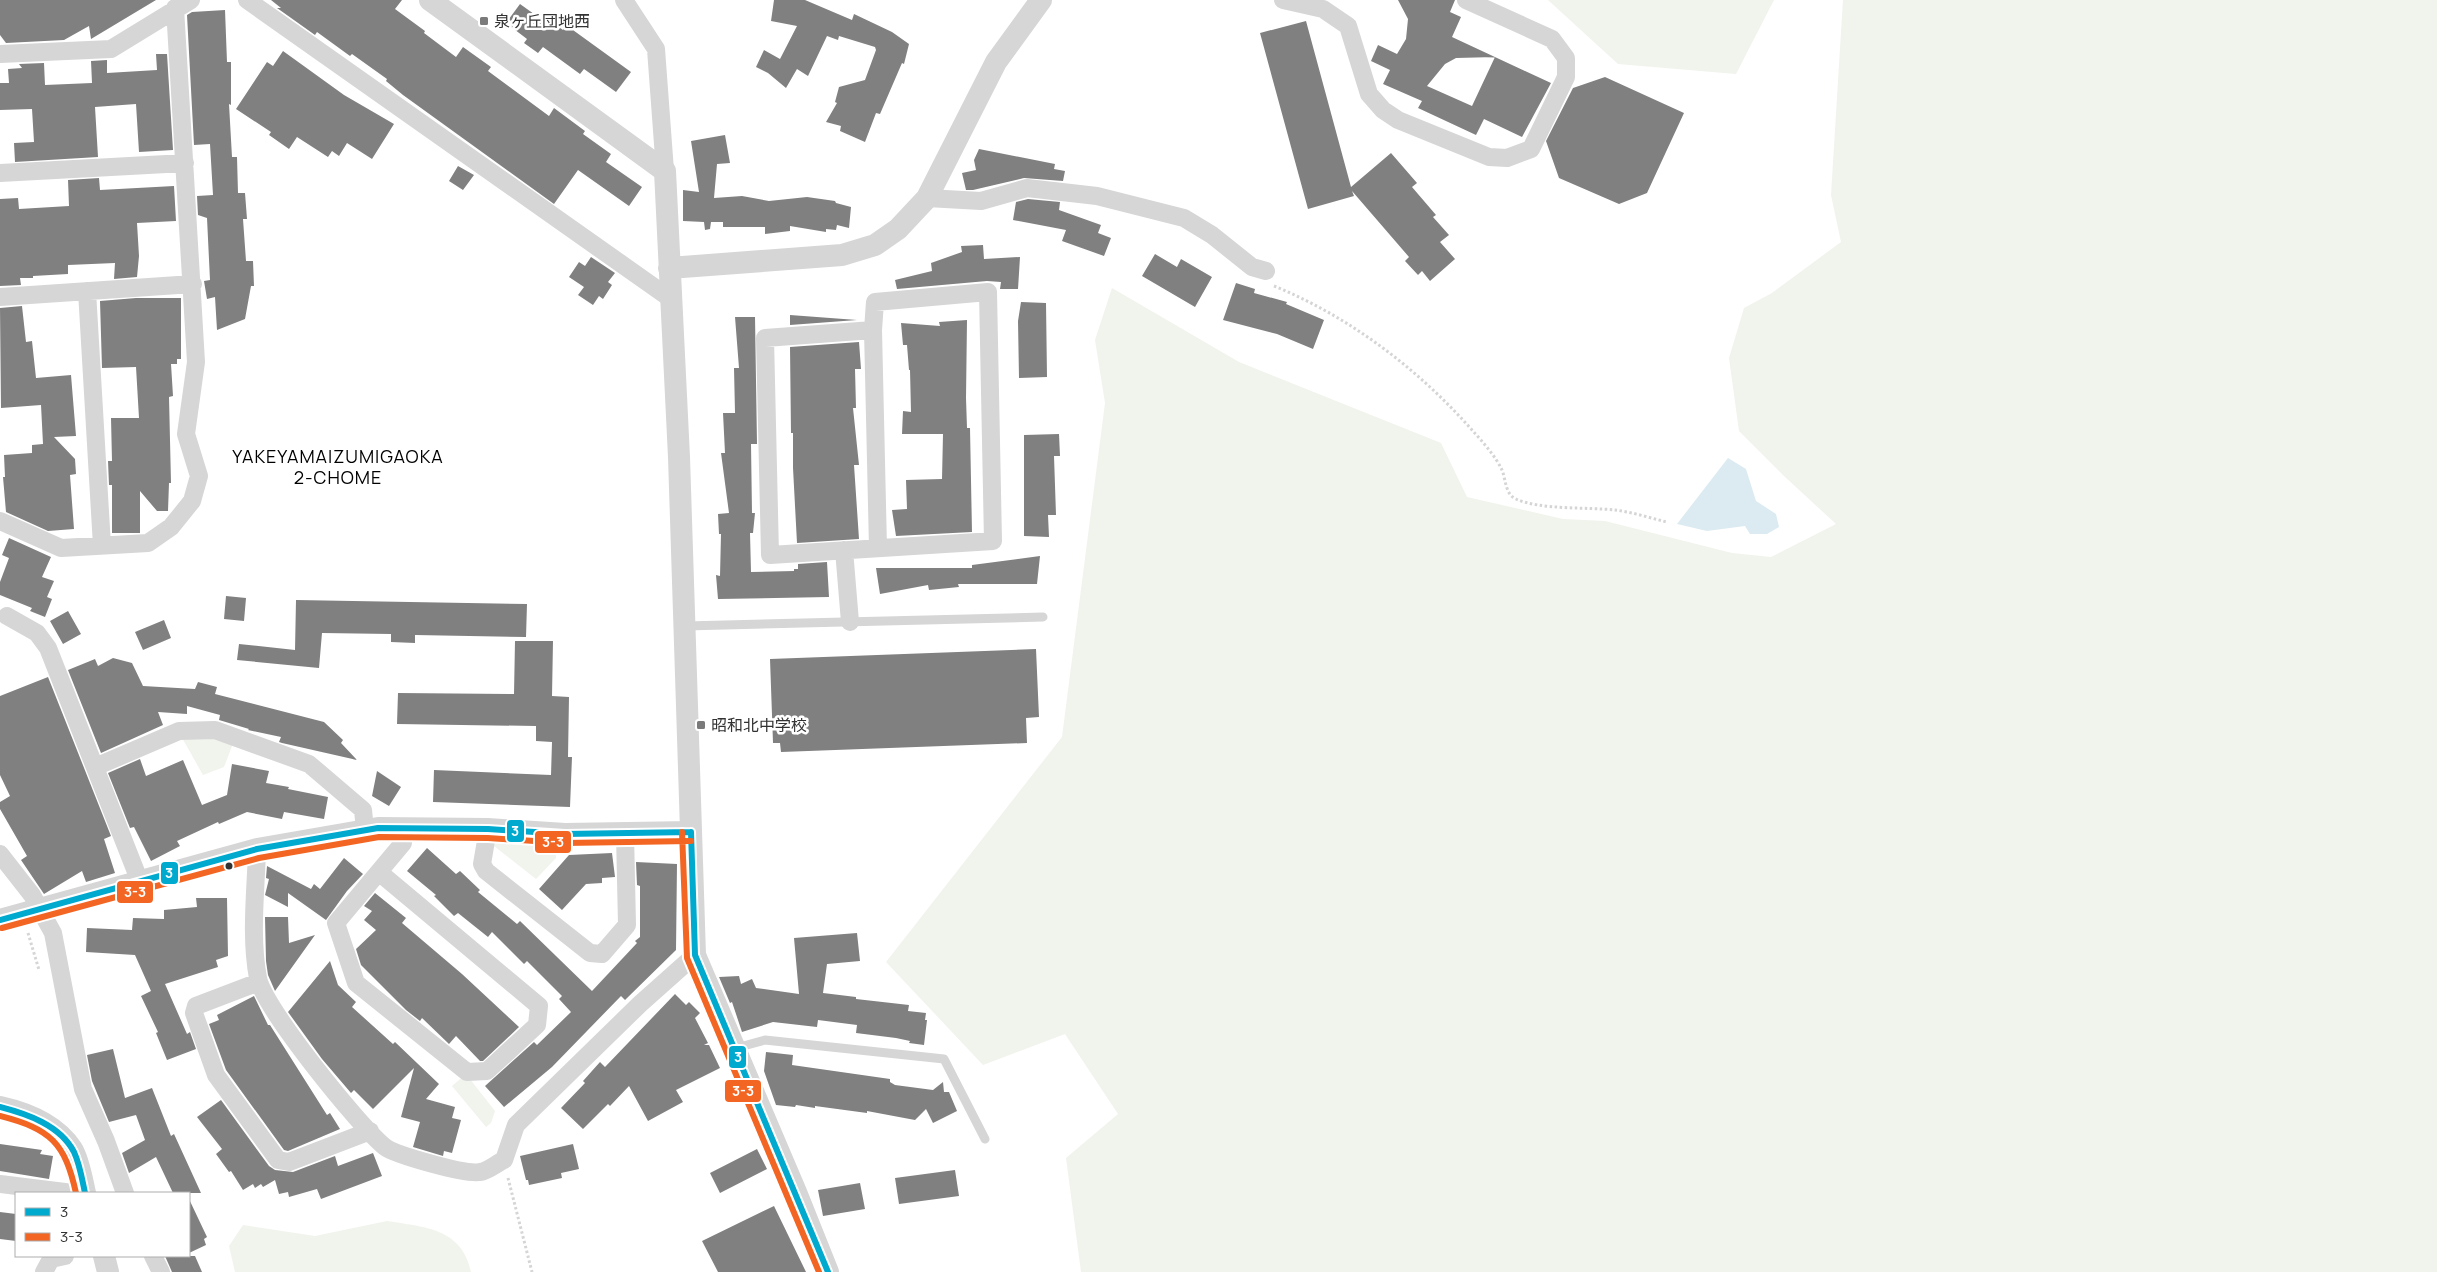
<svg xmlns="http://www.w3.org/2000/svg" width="2437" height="1272" viewBox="0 0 2437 1272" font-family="Manrope,'Noto Sans JP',sans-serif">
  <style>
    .green { fill: #f1f4ed }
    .water { fill: #dbebf1 }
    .building { fill: #808080; fill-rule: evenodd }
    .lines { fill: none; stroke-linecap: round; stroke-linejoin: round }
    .path { stroke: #d5d5d5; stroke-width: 3; stroke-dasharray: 2.5 2.5; stroke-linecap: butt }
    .service { stroke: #d6d6d6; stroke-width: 9 }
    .minor { stroke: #d6d6d6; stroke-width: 18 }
    .tertiary { stroke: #d6d6d6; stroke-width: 22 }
    .bus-1-casing { stroke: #fff; stroke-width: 10 }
    .bus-2-casing { stroke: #fff; stroke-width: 10 }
    .bus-1 { stroke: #00a9ce; stroke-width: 6 }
    .bus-2 { stroke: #f26522; stroke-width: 6 }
    .poi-dot { fill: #7a7a7a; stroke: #fff; stroke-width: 2 }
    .bus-dot { fill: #323232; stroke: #fff; stroke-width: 2 }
    .labels { text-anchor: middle; stroke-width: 5; stroke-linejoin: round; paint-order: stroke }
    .poi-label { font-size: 16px; fill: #323232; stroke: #fff; text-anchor: start }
    .neighbourhood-label { font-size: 18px; letter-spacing: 1px; fill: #000; stroke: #fff }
    .line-badge { stroke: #fff; stroke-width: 2 }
    .badge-label { font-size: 14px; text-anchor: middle; font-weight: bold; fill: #fff }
  </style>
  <rect width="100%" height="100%" fill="#fff"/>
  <path class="green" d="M1548,0H1774L1736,74L1618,64Z
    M1843,0H2437V1272H1081L1066,1158L1118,1114L1065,1034L983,1065L886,962L1062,737L1105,403L1095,340L1112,288L1239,362L1441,443L1467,497L1563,519L1605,521L1732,553L1771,557L1836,524L1784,476L1739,431L1729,358L1744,308L1772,293L1841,242L1831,195Z
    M213,735L234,741L224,767L203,775L181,736Z
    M498,834L557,837L556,858L536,879L494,846Z
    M466,1074L495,1111L491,1123L486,1127L452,1086Z
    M387,1221C424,1227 462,1228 471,1272H235L229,1246L243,1225L315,1236Z"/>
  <path class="water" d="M1728,458L1746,469L1756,501L1776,514L1779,527L1767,534H1750L1745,526L1707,531L1677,524Z"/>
  <path class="building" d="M0,0H156L91,39L89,26L64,40L6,43L0,35Z
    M271,0H402L395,9L425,31L424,33L456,57L463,47L491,67L488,71L549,116L554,108L585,131L583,134L611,154L606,162L642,187L629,206L578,170L554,204L403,95L386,81L387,79L352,54L350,56L317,32L315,35L277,8H281Z
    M774,0H805L852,20L854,14L892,32L909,44L904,64L902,63L880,114L876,113L865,142L840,131L841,126L826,122L837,103L835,102L839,87L865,80L876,50L875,47L839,36L838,40L827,36L808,76L797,69L786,88L768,73L756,67L764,50L780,59L797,26L771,21Z
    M1398,0H1455L1450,12L1461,17L1452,37L1551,83L1522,137L1484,119L1476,135L1418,108L1422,101L1383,84L1390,70L1371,61L1378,45L1397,54L1406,39L1408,19ZM1495,57L1472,106L1427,86L1445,64L1456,58Z
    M520,4L541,19L544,16L563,30L566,25L631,72L616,92L584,69L580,74L543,47L538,53L524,43L527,39L506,23Z
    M225,10L227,62H231V105L229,104L232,157H237L238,193H245L247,219H243L246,261H253L254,286H251L245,319L217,330L215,297L207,299L204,281L210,280L207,218L198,215L197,196L213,195L210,144L194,145L187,15L192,12Z
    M1306,21L1351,187L1391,153L1417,183L1412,187L1436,215L1433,217L1449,235L1440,242L1455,259L1430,281L1422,271L1418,275L1405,261L1409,257L1352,191L1354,196L1308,209L1260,33Z
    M283,51L344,95L394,124L372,159L347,143L339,156L332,151L328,157L297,137L289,149L269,135L271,132L236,109L267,62L273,66Z
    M156,54H167L173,150L139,152L136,104L95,107L98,157L15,162L14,143L34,142L32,109L0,110V83H9L8,69L22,68L19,64L44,63L45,85L92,83L91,61L107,60V73L157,70Z
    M1605,77L1684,113L1647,193L1619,204L1559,178L1546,141L1573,88Z
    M725,135L730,163L717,164L714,198L742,196L769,201L807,197L835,201L836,203L851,207L849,228L837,225L836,230L826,229V232L790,226V231L765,234V227H723V222H711L710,229L705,230L704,222L683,221V190L699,192L691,141Z
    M979,149L1055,164L1054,169L1065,171L1063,181L1024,178L973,190H966L962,173L976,170L974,160Z
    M458,166L474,175L463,190L449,181Z
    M99,178L100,190L174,186L176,221L137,223L139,256L137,277L114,279L115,263L68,265V274L33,276V278H20L21,285L0,286V199L18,198L19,209L69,206L68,180Z
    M1028,199L1060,202L1059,210L1101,225L1098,233L1111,238L1104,256L1062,241L1066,230L1013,220L1016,202Z
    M983,245L984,259L1020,257L1018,289H1000L1001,282L987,281L897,289L895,280L932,271L931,263L962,252L961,246Z
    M1155,254L1177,267L1181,259L1212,277L1195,307L1142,276Z
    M591,257L615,273L608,282L612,285L603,299L599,296L593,305L578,295L584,287L569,277L579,262L585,266Z
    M1236,283L1255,289L1254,293L1287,302L1286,304L1324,320L1313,349L1277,334L1223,320Z
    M136,298H181V359H177V364H171L173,396L169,397L171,483H169L168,511H157L140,491V533H112V485H109L108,461H112L111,418H139L136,367L102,368L100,301Z
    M1021,302L1046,303L1047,377L1019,378L1018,321Z
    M22,306L26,342L32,341L36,378L71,375L76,436L54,437L75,459L76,474L70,475L74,529L48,531L6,512L3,477H5L4,455L32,453V445L43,444L41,405L1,408L0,308Z
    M790,315L857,320L790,325Z
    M735,317H755L757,444H751L752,513H755L753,533H750L751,572L794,571V569H798V564L827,562L829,597L718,599L716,575L720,576L721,534H719L718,514L729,513L721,453H725L723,413H735L734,368H739Z
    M967,320L966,398L967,428H970L972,532L896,536L892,510L907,509L906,480L942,479L943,434H902L903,411L911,412L910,370H909L907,345H903L901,323L940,326L939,322Z
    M859,342L861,369H855L856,408H853L859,465H854L859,539L797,543L793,468V433H791L790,347Z
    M1059,434L1060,456H1054L1056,515H1048L1049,537L1024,536V435Z
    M9,538L51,557L42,577L54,581L47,597L52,599L45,617L30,611L32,608L0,595V582L9,558L2,555Z
    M1040,556L1037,584H958L959,587L929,590L928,585L880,594L876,568H972V565Z
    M226,596L246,598L244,621L224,619Z
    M296,600L527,604L526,637L415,635V643L391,642V634L322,633L319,668L237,660L239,644L295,650Z
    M68,611L81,634L63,644L50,621Z
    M164,620L171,638L143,650L135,632Z
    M515,641H553L552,696L569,697L568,757H572L570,807L433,802L434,770L551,775L552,742L536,741V726L397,724L398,693L514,694Z
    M1036,649L1039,717L1026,718L1027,743L781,752L780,743H773L770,659Z
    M113,658L132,663L143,686L195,689L198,682L217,687L215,694L324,722L343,740L341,743L357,760L282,743L279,742L281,737L248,730L249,729L219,720L220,715L187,706V714L158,712L163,725L101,753L68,670L95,659L98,666Z
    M48,677L111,836L104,839L115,873L86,882L82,871L44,894L21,860L27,856L0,809V802L10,796L0,775V696Z
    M140,759L146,776L183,760L202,805L227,795L232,764L269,771L266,783L289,787L288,789L328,797L324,819L284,812L282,819L247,812L219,824L218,822L177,841L180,846L151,861L134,827L130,828L108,773Z
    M377,771L401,787L389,806L372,796Z
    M427,848L456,874L460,871L480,890L478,892L517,924L520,921L592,991L637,943L635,941L640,937V886L637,885L636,862L677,864L676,950L625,1000L621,996L552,1067L504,1107L485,1086L534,1042L537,1045L571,1012L559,999L562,996L527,961L524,964L492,932L488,937L458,913L454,916L434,896L436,895L407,871Z
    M612,853L615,877L602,878V883L586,884L562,910L539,889L569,855Z
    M344,858L363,874L347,891L326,920L288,893V907L265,895L269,879L266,878L267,866L311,889L314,884L320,889Z
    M375,893L406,918L402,923L462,974L519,1027L483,1061H480L456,1036L449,1044L422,1018L420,1021L406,1010L361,965L356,949L376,930L364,920L372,911L364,906Z
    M196,898H227L228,956L216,960L218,967L165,984L187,1034L190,1032L196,1049L167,1060L156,1033L158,1032L141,996L151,991L135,955L86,952L87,928L132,930L133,918L164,919V910L197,907Z
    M265,917H288L289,943L315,935L275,991L268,975L266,961Z
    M857,933L860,961L827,964L823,993L856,997V999L909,1005L908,1011L926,1013L925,1020H927L924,1045L909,1043L910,1041L896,1038L856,1033L857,1025L818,1020L817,1027L773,1022L742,1032L732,1002L730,1003L719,977L739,976L741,984L752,979L756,988L799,994L794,938Z
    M330,961L338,985L356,1002L352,1007L393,1044L395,1042L439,1084L426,1099L455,1107L452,1118L461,1120L452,1153L444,1151L443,1156L413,1147L420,1122L401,1117L414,1068L373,1109L354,1090L351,1093L322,1059L288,1012Z
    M675,994L686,1005L689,1002L700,1013L695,1018L708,1043L704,1045H709L720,1068L676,1090L683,1102L648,1121L629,1086L610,1106L608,1104L583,1129L561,1108L585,1083L583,1081L600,1062L605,1067Z
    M254,996L268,1025H270L327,1115L330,1113L340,1129L288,1151L284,1150L226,1070L209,1024L219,1020L217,1015Z
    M113,1049L125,1098L152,1088L171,1136L174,1134L201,1193H173L156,1157L129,1173L122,1153L145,1140L136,1115L109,1122L92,1081L87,1055Z
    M766,1052L793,1055L792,1065L890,1079V1082L895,1085L933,1090L943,1082L944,1092H949L957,1111L933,1123L926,1109L915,1120L867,1111V1113L815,1106V1108L796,1105L795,1107L776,1105L764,1071Z
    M221,1100L269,1166L275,1170L293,1172L335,1156L338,1166L373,1153L382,1176L321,1199L317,1189L289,1197L288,1192L279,1194L275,1180L263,1187L261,1184L255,1188L253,1184L243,1190L231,1171L229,1172L216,1154L222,1149L197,1117Z
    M0,1144L42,1150L40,1154L53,1156L49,1179L0,1171Z
    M573,1144L579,1169L561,1173L562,1178L529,1185L528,1180H526L520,1156Z
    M757,1149L767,1169L720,1193L710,1173Z
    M955,1170L959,1196L899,1204L895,1178Z
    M860,1183L865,1209L823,1216L818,1190Z
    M189,1199L207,1237L204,1239L206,1245L189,1253Z
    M774,1206L806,1272H718L702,1241Z
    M0,1212L16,1214V1241L0,1239Z
    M165,1256H195L202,1272H172Z"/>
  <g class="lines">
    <path class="path" d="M1274,286C1350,317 1418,369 1472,430C1482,441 1496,457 1502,470C1506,480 1505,494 1516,499C1540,510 1587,507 1615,510C1632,512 1650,518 1667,522
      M28,933L39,970
      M508,1178L532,1272"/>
    <path class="service" d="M685,626L1043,617
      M736,1048L765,1040L944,1059L985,1139"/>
    <path class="minor" d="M247,0L671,299
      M624,0L656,49L665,171
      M1283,0L1323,9L1348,26L1369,94L1383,110L1398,120L1489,157L1507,158L1531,149L1566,77V58L1552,39L1466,0
      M0,54L111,49L191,0
      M0,173L185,163
      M927,198L981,201L1027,188L1097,196L1184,218L1212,235L1252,267L1266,271
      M87,291L102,546
      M988,292L993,541L770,555L765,338L873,330L875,302Z
      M0,297L193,284
      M873,330L878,548
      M0,521L61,548L148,543L171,527L192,501L199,476L186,434L196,362L175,8
      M844,550L850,622
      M7,616L37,633L48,648L140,882
      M95,767L179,731L215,730L309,764L363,810L365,830
      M488,829L482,864L486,871L590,953L602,954L627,925L625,834
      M257,849C256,890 250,936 258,978C263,1007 359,1126 385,1147C396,1155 466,1175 480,1172C488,1171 497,1163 504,1160L516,1125L640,1004L695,955
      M0,854L32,895L53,933L83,1089L106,1141L125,1193
      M380,873L539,1006L537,1025L487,1071L467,1072L356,983L336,923L403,843V830
      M259,982L196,1006L194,1013L216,1075L278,1160L289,1162L370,1131
      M0,1184L73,1193
      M153,1256L161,1272
      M44,1272L51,1259L65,1256"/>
    <path class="tertiary" d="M430,0L665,171L679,457L695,955L796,1192L828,1272
      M669,268L842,255L875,245L898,229L927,198L996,62L1041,0
      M0,920L257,849L378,828L488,829L565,834L691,832
      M0,1107C27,1113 56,1125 72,1149C79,1160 82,1180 85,1193
      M104,1256L108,1272"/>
    <g class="bus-1-casing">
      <path id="bus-1" d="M691,832L695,955L828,1272
        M0,920L257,849L378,828L488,829L565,834L691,832
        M0,1107C27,1114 60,1125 74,1152C80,1165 82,1179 85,1193"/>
    </g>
    <g class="bus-2-casing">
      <path id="bus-2" d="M682,832L687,958L819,1272
        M2,928L259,858L379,837L488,838L565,843L691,841
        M0,1116C51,1129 65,1143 76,1193"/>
    </g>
    <use href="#bus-1" class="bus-1"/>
    <use href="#bus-2" class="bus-2"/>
  </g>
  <g class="poi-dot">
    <rect x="479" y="16" width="10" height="10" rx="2.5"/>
    <rect x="696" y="720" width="10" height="10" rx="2.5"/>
  </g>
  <circle class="bus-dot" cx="229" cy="866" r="4.5"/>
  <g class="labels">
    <g class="poi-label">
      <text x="494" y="27">泉ヶ丘団地西</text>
      <text x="711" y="731">昭和北中学校</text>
    </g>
    <g class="neighbourhood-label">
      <text x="338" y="463">YAKEYAMAIZUMIGAOKA<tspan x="338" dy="21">2-CHOME</tspan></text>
    </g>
  </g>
  <g class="line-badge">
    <rect x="506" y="819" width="19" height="24" rx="5" fill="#00a9ce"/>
    <rect x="534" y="830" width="38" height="24" rx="5" fill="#f26522"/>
    <rect x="160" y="861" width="19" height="24" rx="5" fill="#00a9ce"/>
    <rect x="116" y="880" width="38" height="24" rx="5" fill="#f26522"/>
    <rect x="728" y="1045" width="19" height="24" rx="5" fill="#00a9ce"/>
    <rect x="724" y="1079" width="38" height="24" rx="5" fill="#f26522"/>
  </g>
  <g class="badge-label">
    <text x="515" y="836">3</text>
    <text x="553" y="847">3-3</text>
    <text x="169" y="878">3</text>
    <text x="135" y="897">3-3</text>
    <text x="738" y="1062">3</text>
    <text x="743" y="1096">3-3</text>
  </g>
  <rect x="15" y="1192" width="175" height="65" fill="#ffffff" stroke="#adadad"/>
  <rect x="25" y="1208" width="25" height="8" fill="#00a9ce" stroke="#adadad"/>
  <text x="60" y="1217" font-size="15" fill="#323232">3</text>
  <rect x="25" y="1233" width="25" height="8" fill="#f26522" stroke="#adadad"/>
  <text x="60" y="1242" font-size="15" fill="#323232">3-3</text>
</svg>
